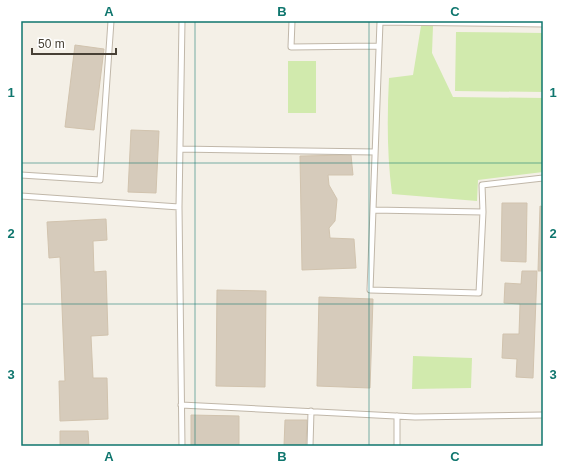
<svg xmlns="http://www.w3.org/2000/svg" width="564" height="467" viewBox="0 0 564 467" font-family="Helvetica,sans-serif">
  <style>
    .green { fill: #d1eaad }
    .building { fill: #d6cbbb; stroke: #d1c3ae }
    .lines { fill: none; stroke-linecap: round; stroke-linejoin: round }
    .service-casing { stroke: #c0b7a9; stroke-width: 7 }
    .service { stroke: #fff; stroke-width: 5 }
    .grid { fill: none; stroke: #0f766e; stroke-width: 1; stroke-opacity: 0.55 }
    .neatline { fill: none; stroke: #0f766e; stroke-width: 1.5 }
    .grid-label { font-size: 13px; text-anchor: middle; font-weight: bold; fill: #0f766e }
  </style>
  <rect width="100%" height="100%" fill="#f4f0e7"/>
  <path class="green" d="M421,26H433L432,53L453,97L543,98V172L478,180L477,201L392,194C387,155 387,117 389,78L413,75Z
    M456,32L543,33V92L455,91Z
    M288,61H316V113H288Z
    M413,356L472,358L471,388L412,389Z"/>
  <path class="building" d="M75,45L104,49L94,130L65,127Z
    M131,130L159,131L156,193L128,192Z
    M351,155L353,175H328L329,185L337,199L335,221L329,228L330,238L354,239L356,268L302,270L300,156Z
    M502,203H527L526,262L501,261Z
    M540,206L543,207V271H538Z
    M106,219L107,240L93,241L94,272L106,271L108,335L91,336L93,378H107L108,419L60,421L59,381H65L60,257L49,258L47,222Z
    M522,271H537L533,378L516,377L517,359L502,358L503,334H519L520,304L504,303L505,283L521,284Z
    M217,290L266,291L265,387L216,386Z
    M319,297L373,299L370,388L317,386Z
    M191,415L239,416V446H191Z
    M285,420H307L306,446H284Z
    M60,431H88L89,446H60Z"/>
  <g class="lines">
    <g class="service-casing">
      <path id="service" d="M182,21L179,207L182,446
        M292,21L291,47L379,46
        M543,24L380,22L370,290L479,293L483,212L482,185L543,178
        M180,149L375,152
        M21,175L100,180L111,21
        M21,196L179,207
        M373,210L483,212
        M181,405L415,417L543,415
        M310,446L311,411
        M397,446V416"/>
    </g>
    <use href="#service" class="service"/>
  </g>
  <path class="grid" d="M195,21V446M369,21V446M21,163H543M21,304H543"/>
  <rect width="564" height="467" fill="none" stroke="#ffffff" stroke-width="44"/>
  <path d="M32 48v6h84v-6" fill="none" stroke="#474035" stroke-width="2"/>
  <text x="38" y="48" font-size="12" fill="#474035" stroke="#ffffff" stroke-width="3" paint-order="stroke">50 m</text>
  <rect x="22" y="22" width="520" height="423" class="neatline"/>
  <g class="grid-label">
    <text x="109" y="16">A</text>
    <text x="282" y="16">B</text>
    <text x="455" y="16">C</text>
    <text x="11" y="97">1</text>
    <text x="553" y="97">1</text>
    <text x="11" y="238">2</text>
    <text x="553" y="238">2</text>
    <text x="11" y="379">3</text>
    <text x="553" y="379">3</text>
    <text x="109" y="461">A</text>
    <text x="282" y="461">B</text>
    <text x="455" y="461">C</text>
  </g>
</svg>
